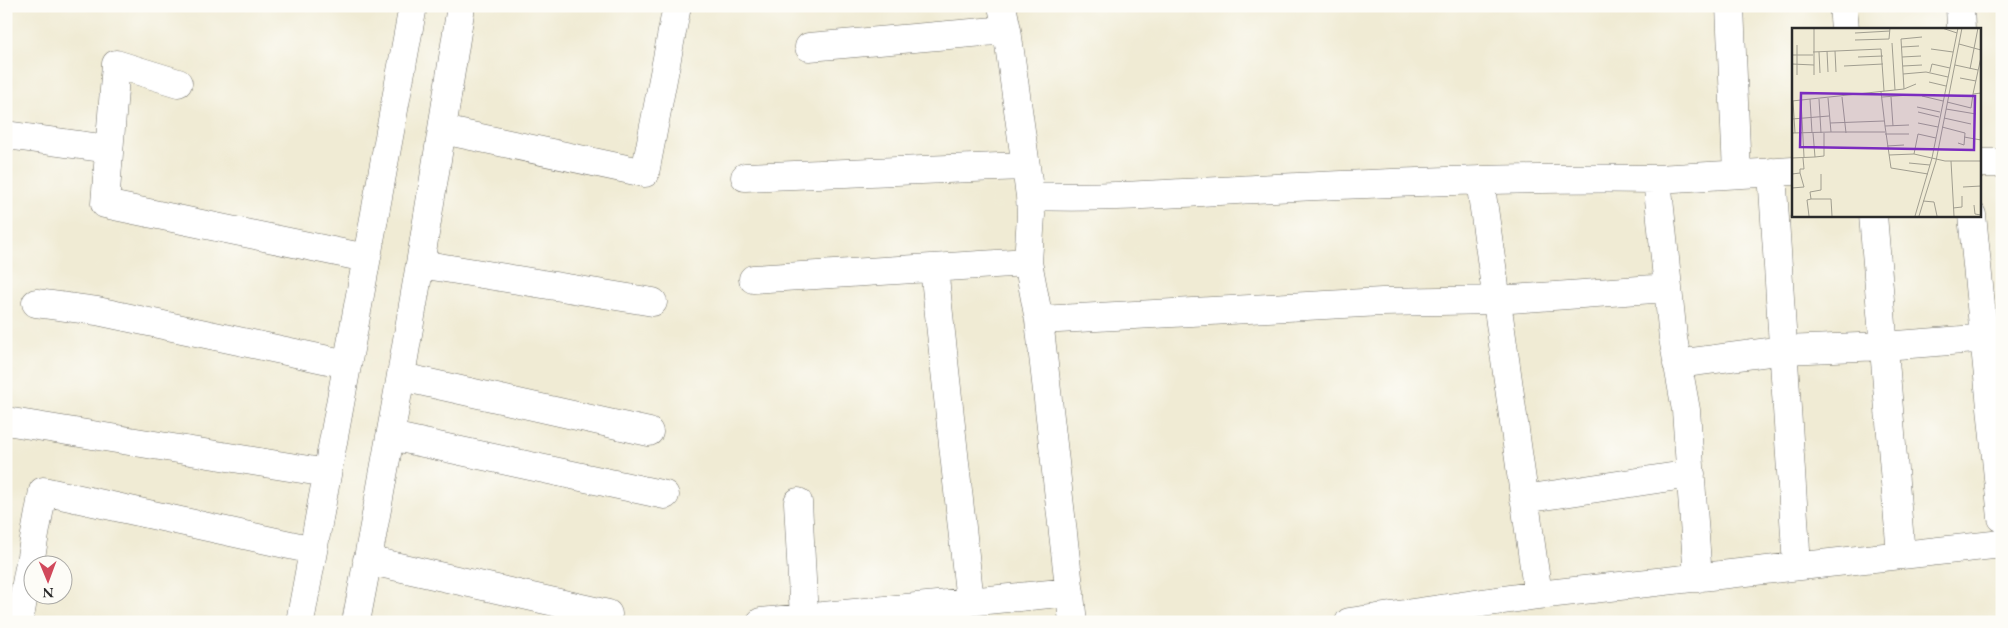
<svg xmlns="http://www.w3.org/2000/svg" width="2008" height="628" viewBox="0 0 2008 628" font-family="'EB Garamond',serif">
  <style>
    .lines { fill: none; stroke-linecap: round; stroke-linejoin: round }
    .minor-casing { stroke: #706e66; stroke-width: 29 }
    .minor { stroke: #fff; stroke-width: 28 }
    .inset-road { fill: none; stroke: #a19e90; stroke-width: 1 }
    .view { fill: #7b2cbf; fill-opacity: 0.15; stroke: #7b2cbf; stroke-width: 2.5 }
    .inset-edge { fill: none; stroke: #2b2b2b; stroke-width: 2.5 }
  </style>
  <rect width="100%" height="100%" fill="#fdfcf7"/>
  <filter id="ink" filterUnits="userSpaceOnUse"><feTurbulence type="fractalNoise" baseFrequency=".02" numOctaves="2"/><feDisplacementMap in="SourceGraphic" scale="10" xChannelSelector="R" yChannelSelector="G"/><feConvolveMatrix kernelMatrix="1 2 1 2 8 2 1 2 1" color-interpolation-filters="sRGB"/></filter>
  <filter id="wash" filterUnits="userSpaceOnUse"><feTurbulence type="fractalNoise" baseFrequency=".0096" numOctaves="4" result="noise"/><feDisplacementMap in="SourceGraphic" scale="20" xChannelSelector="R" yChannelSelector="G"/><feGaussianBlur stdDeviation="1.12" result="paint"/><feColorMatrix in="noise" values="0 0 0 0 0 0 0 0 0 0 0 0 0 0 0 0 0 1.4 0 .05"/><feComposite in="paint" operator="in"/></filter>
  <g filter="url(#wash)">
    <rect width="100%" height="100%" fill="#f0ebd4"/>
  </g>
  <g filter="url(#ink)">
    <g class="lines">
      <g class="minor-casing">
        <path id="minor" d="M1002,6L1007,30L1030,196L1031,215L1028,262
          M1730,6L1737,174
          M1843,6L1845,29
          M1960,6L1961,29
          M809,47L1007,30
          M178,83L116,64L105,204L366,258
          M443,130L645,173L677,6
          M6,135L109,149
          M1979,163H2002
          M1772,172L1797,566
          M745,177L1026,166
          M1657,179L1793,171
          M1480,180L1538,595
          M1030,196C1112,199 1194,192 1275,188C1402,182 1530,177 1657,179L1673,338L1686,410L1698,578
          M1873,215L1901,555
          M1972,215L2002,518
          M420,264L653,302
          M934,268L970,602
          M753,279L1028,262L1039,320L1073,622
          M36,303L97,311L347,364
          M1039,320L1382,302L1497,300L1668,288
          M1677,364L1784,350L1884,346L2002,337
          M402,377L649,432
          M6,421L327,473
          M391,436L665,495
          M1524,499L1691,474
          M798,502L804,618
          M367,560L608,614
          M19,622L43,491L313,550
          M300,622L413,6
          M356,622C395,417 430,212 461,6
          M761,622L1070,592
          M1349,622L1538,595L2002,544"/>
      </g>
      <use href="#minor" class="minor"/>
    </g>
  </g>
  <g transform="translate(1792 28)">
    <rect width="189" height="189" fill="#f0ebd4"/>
    <path class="inset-road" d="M22,0V47M150,0L165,5M63,5L98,3M63,12L97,11L98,0M100,15L103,62M167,16L189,22M5,17V47M110,19L127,18M139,21L161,24M35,23L36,44M43,23L44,44M21,24L89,21L92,63M27,24L28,45M0,27H21M66,29L91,28M110,29L129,28M189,29L181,66L189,65M0,36L22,37M163,37L186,42M52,38L91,36M111,38L130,37M178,41L186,0M138,44L140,36L158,40M111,46L134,44L156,49M168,50L184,53M137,54L154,58M112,61L109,11L130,9M89,64L93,98L117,97M130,68L151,73M50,69L54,105M90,69L118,67M99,69L101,98M36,70L39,104H93M18,71L20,105M27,71L29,105M9,72L12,129M0,73L112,61L124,56M1,73L3,105M155,74L179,80L181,66M125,79L148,84M154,81L184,86M126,84L147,89M152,90L179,96M0,91L37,88M38,95L92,93M126,95L146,99M93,98L99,140L136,146M150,99L173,105L172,117L166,115M0,105L39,104M93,106H117M172,109L189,112M95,118L112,117M122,126L126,106L144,110M97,127L122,126L153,133H189M23,129L32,128V105M0,130L23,129L21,105M159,133L162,188M117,135L138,137M0,146L8,145V141H12L11,130M171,159L189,158M0,160L12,159L8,145M19,171L18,164L29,162V146M131,173L142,174L145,188M182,177L183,186L189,187M161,180L170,179V168M17,188L15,172L19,171H39L40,188M123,188L140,130L166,0M127,188L144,133L170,0"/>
    <path class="view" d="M9,65L183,68L182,122L8,119Z"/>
    <rect width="189" height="189" class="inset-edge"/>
  </g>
  <rect width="2008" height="628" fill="none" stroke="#fdfcf7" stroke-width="25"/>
  <g transform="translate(48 580) rotate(179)"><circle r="24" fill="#fdfcf7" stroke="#a9a8a5"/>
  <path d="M0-4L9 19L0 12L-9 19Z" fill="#d1495b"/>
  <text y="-8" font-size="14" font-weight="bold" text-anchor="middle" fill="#2b2b2b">N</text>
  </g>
</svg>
